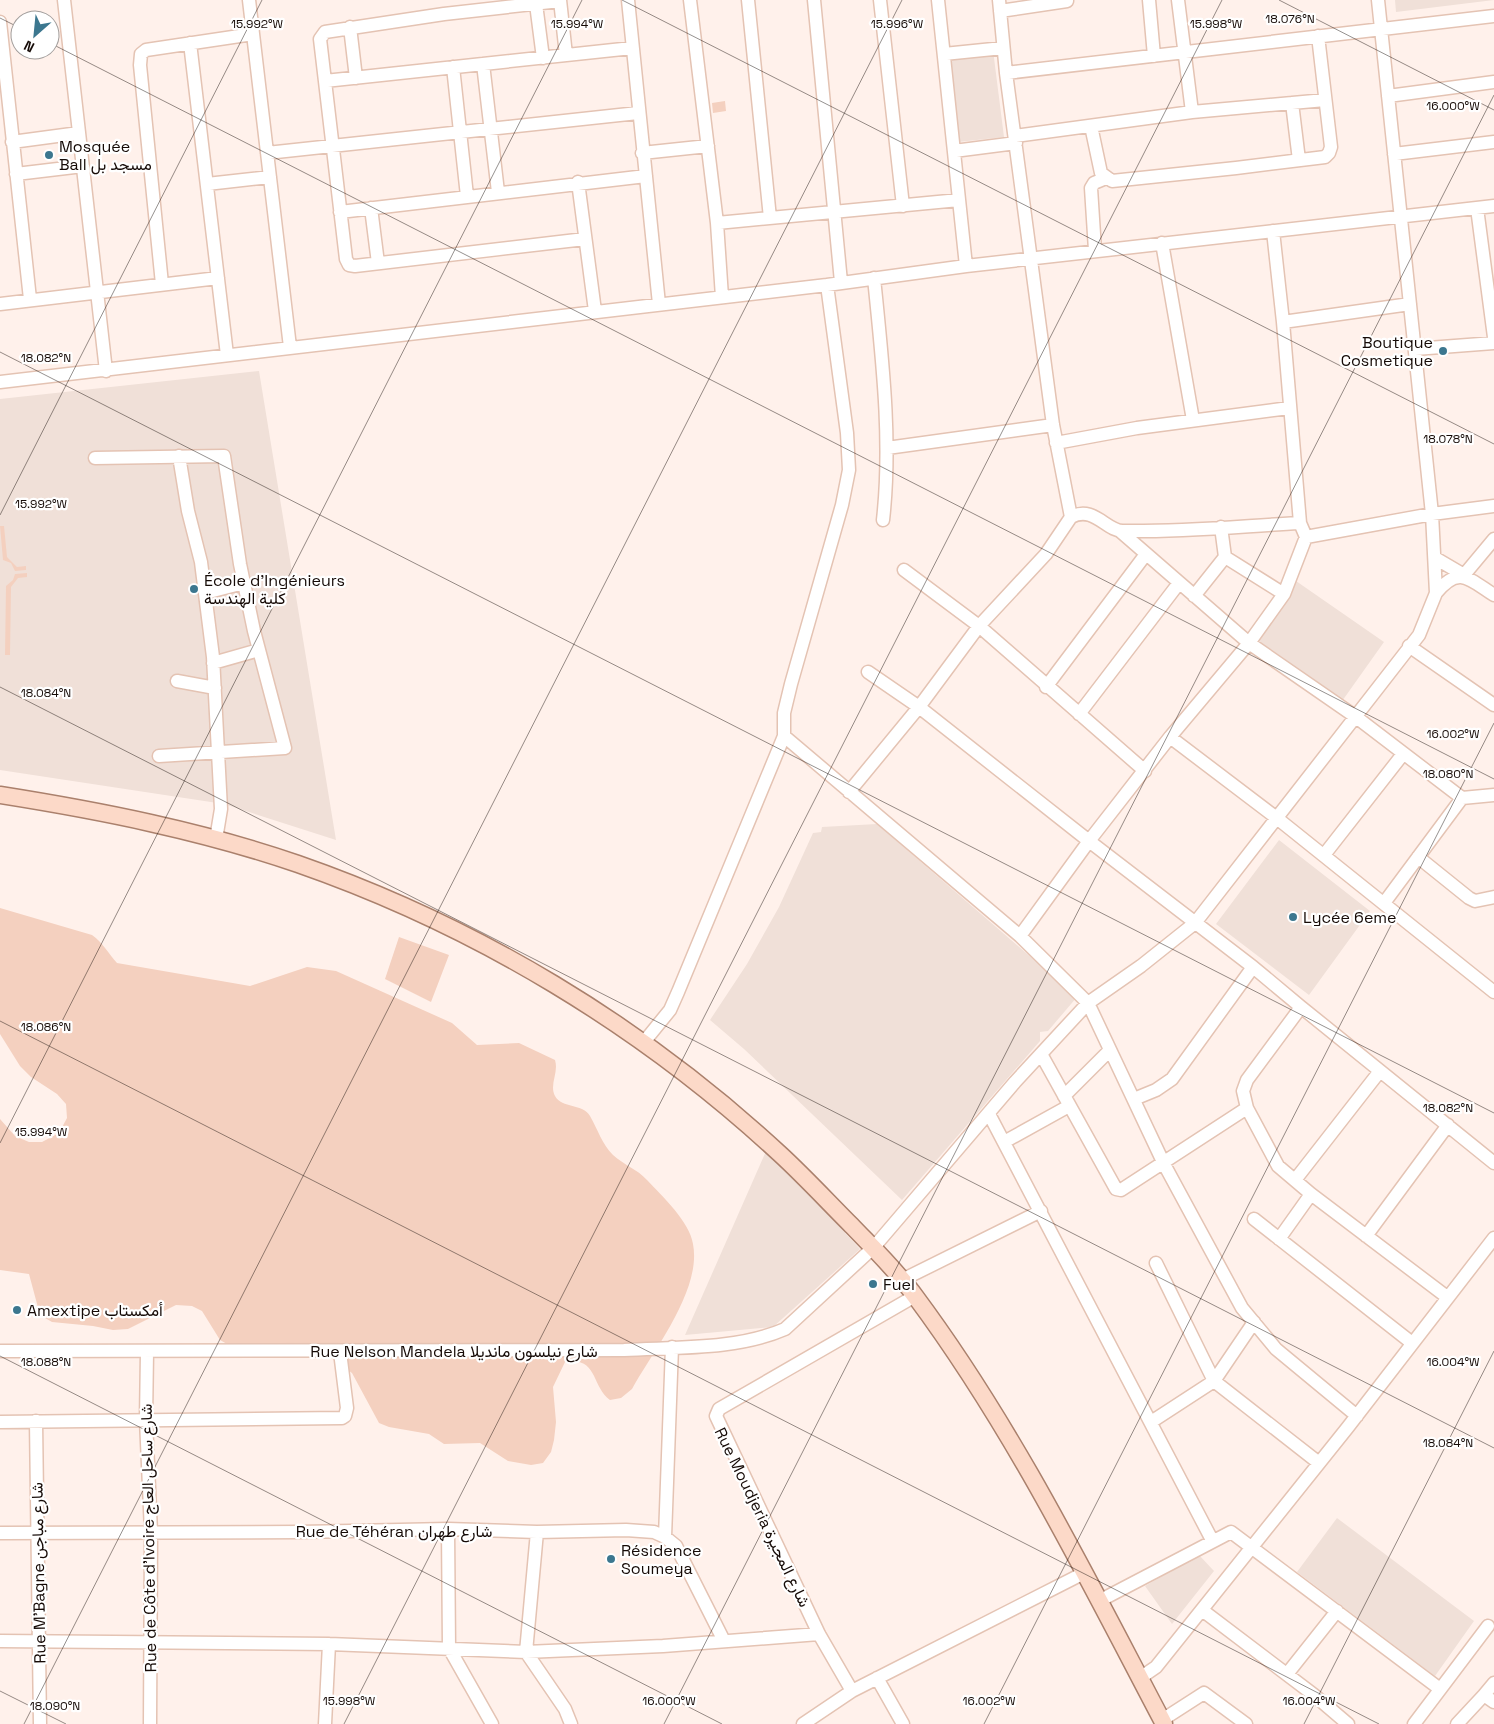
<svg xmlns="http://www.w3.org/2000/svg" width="1494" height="1724" viewBox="0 0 1494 1724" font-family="'Space Grotesk',Vazirmatn,sans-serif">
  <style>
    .built { fill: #f0e0d8 }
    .green { fill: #f4d0bf }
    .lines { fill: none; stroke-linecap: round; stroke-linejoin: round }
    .minor-casing { stroke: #e4c3b3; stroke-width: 15 }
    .major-casing { stroke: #aa806c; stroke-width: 19 }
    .minor { stroke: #fff; stroke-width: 12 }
    .major { stroke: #fcd9c8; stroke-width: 16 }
    .ticks { fill: none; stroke: #150a06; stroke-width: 1; stroke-opacity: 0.45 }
    .poi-dot { fill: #3c778f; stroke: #fff; stroke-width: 2 }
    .labels { text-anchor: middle; stroke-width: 4.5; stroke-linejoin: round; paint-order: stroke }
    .poi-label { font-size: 16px; fill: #150a06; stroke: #fff; text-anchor: start }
    .street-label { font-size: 16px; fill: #150a06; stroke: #fff }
    .ticks-label { font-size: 12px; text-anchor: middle; fill: #150a06; stroke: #fff; stroke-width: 4.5; stroke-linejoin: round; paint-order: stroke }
  </style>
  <rect width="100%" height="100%" fill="#fff1eb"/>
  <path class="built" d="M1395,0H1494L1396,12Z
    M993,50L1004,137L958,142L947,56Z
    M259,371L336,840L224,804L0,770V399Z
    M1296,581L1384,642L1340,704L1253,642Z
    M877,824L1077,997L1048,1031L1040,1032V1041L902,1200L744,1049L710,1020L747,964L779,907L813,833L821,832L822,827Z
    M1279,840L1370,911L1309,995L1216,924Z
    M767,1149L860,1249L773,1327L685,1335Z
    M1337,1518L1474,1621L1435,1676L1297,1572Z
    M1199,1555L1214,1571L1172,1624L1145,1586Z"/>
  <path class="green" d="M725,101L726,111L713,113L712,103Z
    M0,526H4L7,557L17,567L26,566V570L15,571L11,563L3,560Z
    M27,573V577L18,578L11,587L10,655H5L6,586L13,580L15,574Z
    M0,908L92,935C103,943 108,953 117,963L250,986L307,967L336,971L452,1023L477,1045L519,1043L555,1060C559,1073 549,1084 555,1096C562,1109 583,1103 590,1116C598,1130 602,1144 613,1155C624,1165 637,1169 647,1180C663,1197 689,1221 693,1244C702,1290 653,1351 632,1389L621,1398L610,1400C591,1386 598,1356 565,1362L553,1387L556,1422L554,1440L551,1452L543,1463L531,1465L508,1461L480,1443L444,1444L429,1434L389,1427L379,1423L352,1373L323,1352L234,1348L220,1340L202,1311L192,1306L176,1305L128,1329L113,1330L93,1326L52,1322L40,1315L29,1274L0,1270V1119L15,1136L29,1142H42L59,1133L67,1118L66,1104L57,1094L31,1077L20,1066L0,1034Z
    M399,937L449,955L431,1002L385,979Z"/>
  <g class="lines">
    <g class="minor-casing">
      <path id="minor" d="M64,0L106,371
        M249,0L290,347
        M560,0L566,55
        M628,0L659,304
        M690,0L717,223L722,297
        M748,0L770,218
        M814,0L841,282
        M880,0L903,206
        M938,0L966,266
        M999,0L1006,73L1053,425L1071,517C1094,505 1106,531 1123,531C1182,532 1242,526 1300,523
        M1149,0L1154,56
        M1178,0L1192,112
        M560,1L444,14L325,32L320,39L346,259L349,265L355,266L585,239
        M536,4L543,58
        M1000,11L1067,1
        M0,22L30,299
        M350,27L356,78
        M190,43L227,355
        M944,54L1003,48
        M483,64L498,192
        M453,67L467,196
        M1006,73L1494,16
        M325,81L632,48
        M1388,96L1494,82
        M1292,103L1299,160
        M1091,126L1101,173L1112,181L1236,168L1325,157L1329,153L1331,147L1318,36
        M1015,136L1192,112L1325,100
        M12,142L79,133
        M954,151L1016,143
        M267,153L638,113
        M642,153L708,146
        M1394,154L1494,142
        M16,174L83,166
        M578,182L595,311
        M207,184L270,177
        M371,208L378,263
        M1477,208L1494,337
        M340,212L646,176
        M717,223L959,200
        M1273,231L1283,322L1300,523L1306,537L1432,514L1494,506
        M1162,243L1193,420
        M1095,250L1091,188L1094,183L1106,178
        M874,278C882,358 892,440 883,520
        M162,284L140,65L141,54L146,50L253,34
        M0,304L218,278
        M1283,322L1410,304
        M1415,349L1494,343
        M0,382L827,285L966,266L1494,206
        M1056,443L1137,428L1289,408
        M887,448L1053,425
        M179,456L188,511L201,562L213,657L221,809L216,839
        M95,458L224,456L240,564L254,631L285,748L159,756
        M1221,527L1225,557L1284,594
        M1120,531L1249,643L1356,717L1462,798L1494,795
        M1306,537L1284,594L1249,643L1170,737L1089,841L1253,967L1301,1007L1494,1163
        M1435,558L1464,575L1494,539
        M904,570L979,626L1145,771
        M205,593L244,583
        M1436,593C1459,565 1469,579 1494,595
        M1194,596L1225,557
        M1409,646L1494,705
        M213,663L259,650
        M868,672L919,707L1089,841L1020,936
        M177,681L215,688
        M1046,687L1146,554
        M1079,714L1179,583
        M784,736L1020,936L1088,1003L1164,1164L1242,1308L1276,1349L1357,1416
        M1170,737L1278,819L1494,992
        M849,792L919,707L979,626L1046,554L1071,517
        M1324,855L1403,754
        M1418,857L1469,898L1475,901L1494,897
        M1384,903L1462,798
        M1301,1007L1247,1080L1243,1091L1247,1108L1278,1166L1311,1194L1447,1297
        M644,1042L670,1010L678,992L784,736V713L791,684L842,505L849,470L847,433L827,285
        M1041,1054L1116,1189L1121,1190L1247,1108
        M1064,1096L1110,1050
        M1134,1099L1156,1090L1172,1079L1253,967
        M989,1114L1212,1540
        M1004,1142L1069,1106
        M1295,1180L1380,1071
        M1254,1219L1412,1343
        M1366,1236L1448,1125
        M1279,1239L1311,1194
        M1156,1263L1214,1381L1319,1463
        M902,1280L1041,1211
        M0,1351L624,1350C677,1347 737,1350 785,1329L874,1247L1015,1082L1088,1003L1141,966L1195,923L1419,635L1436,593L1432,514L1378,0
        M147,1352L146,1420L151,1532L150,1724
        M36,1421L40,1724
        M0,1422L342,1418L345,1416L347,1408L340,1352
        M1151,1422L1214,1381L1254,1322
        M448,1529L449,1648L492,1724
        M537,1532L526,1652L565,1709L571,1724
        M0,1533L301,1532L448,1529L537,1532L626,1530L654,1532L665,1537L676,1546L724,1641
        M665,1537L672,1347
        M1099,1601L1231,1532L1440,1689
        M1202,1610L1314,1695L1348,1724
        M0,1641L329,1644L526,1652L663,1646L819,1634
        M1287,1674L1337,1611
        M877,1678L903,1724
        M1140,1678L1156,1667L1348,1427L1494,1238
        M852,1691L819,1634L716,1416L719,1409L915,1296
        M1484,1695L1494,1683
        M1162,1720L1204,1693L1246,1724
        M325,1724L329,1644
        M803,1724L852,1691L1084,1573
        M1414,1724L1488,1626
        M1457,1724L1484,1695L1494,1702"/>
    </g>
    <g class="major-casing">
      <path id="major" d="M0,795C101,811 202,831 298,864C476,926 642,1026 780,1154C805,1177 828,1202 852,1226C874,1249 897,1271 915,1296C1014,1429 1087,1578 1164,1724"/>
    </g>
    <use href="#minor" class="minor"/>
    <use href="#major" class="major"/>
  </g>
  <path class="ticks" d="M622,0L1494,444M1279,0L1494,110M0,18L20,28M50,43L1494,779M0,352L1494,1113M0,515L262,0M0,687L1494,1448M0,1021L1379,1724M0,1143L582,0M0,1356L722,1724M0,1691L66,1724M24,1724L902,0M344,1724L1222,0M664,1724L1494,95M984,1724L1494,723M1304,1724L1494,1351"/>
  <g class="poi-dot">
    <circle cx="49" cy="155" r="5"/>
    <circle cx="1443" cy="351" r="5"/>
    <circle cx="194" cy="589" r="5"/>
    <circle cx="1293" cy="917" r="5"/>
    <circle cx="873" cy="1284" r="5"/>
    <circle cx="17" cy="1310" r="5"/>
    <circle cx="611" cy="1559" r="5"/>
  </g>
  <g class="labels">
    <g class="poi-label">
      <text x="59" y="152">Mosquée<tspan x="59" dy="18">Ball مسجد بل</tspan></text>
      <text x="1433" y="348" text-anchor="end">Boutique<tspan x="1433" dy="18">Cosmetique</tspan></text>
      <text x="204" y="586">École d'Ingénieurs<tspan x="204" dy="18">كلية الهندسة</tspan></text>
      <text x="1303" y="923">Lycée 6eme</text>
      <text x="883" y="1290">Fuel</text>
      <text x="27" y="1316">Amextipe أمكستاب</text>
      <text x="621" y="1556">Résidence<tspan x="621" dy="18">Soumeya</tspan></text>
    </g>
    <g class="street-label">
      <text x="454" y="1357">Rue Nelson Mandela شارع نيلسون مانديلا</text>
      <text transform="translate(763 1517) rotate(64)" y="6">Rue Moudjeria شارع المجيرة</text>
      <text x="394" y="1537">Rue de Téhéran شارع طهران</text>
      <text transform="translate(148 1538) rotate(-91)" y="6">Rue de Côte d'Ivoire شارع ساحل العاج</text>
      <text transform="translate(38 1573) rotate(-91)" y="6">Rue M'Bagne شارع مباجن</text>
    </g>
  </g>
  <g class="ticks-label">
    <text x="1290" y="23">18.076°N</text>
    <text x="257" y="28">15.992°W</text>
    <text x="577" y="28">15.994°W</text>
    <text x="897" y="28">15.996°W</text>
    <text x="1216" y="28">15.998°W</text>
    <text x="1453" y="110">16.000°W</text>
    <text x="46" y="362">18.082°N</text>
    <text x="1448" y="443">18.078°N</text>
    <text x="41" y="508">15.992°W</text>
    <text x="46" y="697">18.084°N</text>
    <text x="1453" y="738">16.002°W</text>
    <text x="1448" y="778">18.080°N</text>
    <text x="46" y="1031">18.086°N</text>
    <text x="1448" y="1112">18.082°N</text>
    <text x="41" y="1136">15.994°W</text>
    <text x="46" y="1366">18.088°N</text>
    <text x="1453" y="1366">16.004°W</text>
    <text x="1448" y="1447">18.084°N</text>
    <text x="349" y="1705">15.998°W</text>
    <text x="669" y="1705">16.000°W</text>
    <text x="989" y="1705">16.002°W</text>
    <text x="1309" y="1705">16.004°W</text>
    <text x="55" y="1710">18.090°N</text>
  </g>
  <g transform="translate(35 35) rotate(207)"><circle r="24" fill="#ffffff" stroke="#a19d9b"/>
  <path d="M0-4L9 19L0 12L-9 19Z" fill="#3c778f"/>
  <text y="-8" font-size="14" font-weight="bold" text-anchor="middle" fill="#150a06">N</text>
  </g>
</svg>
